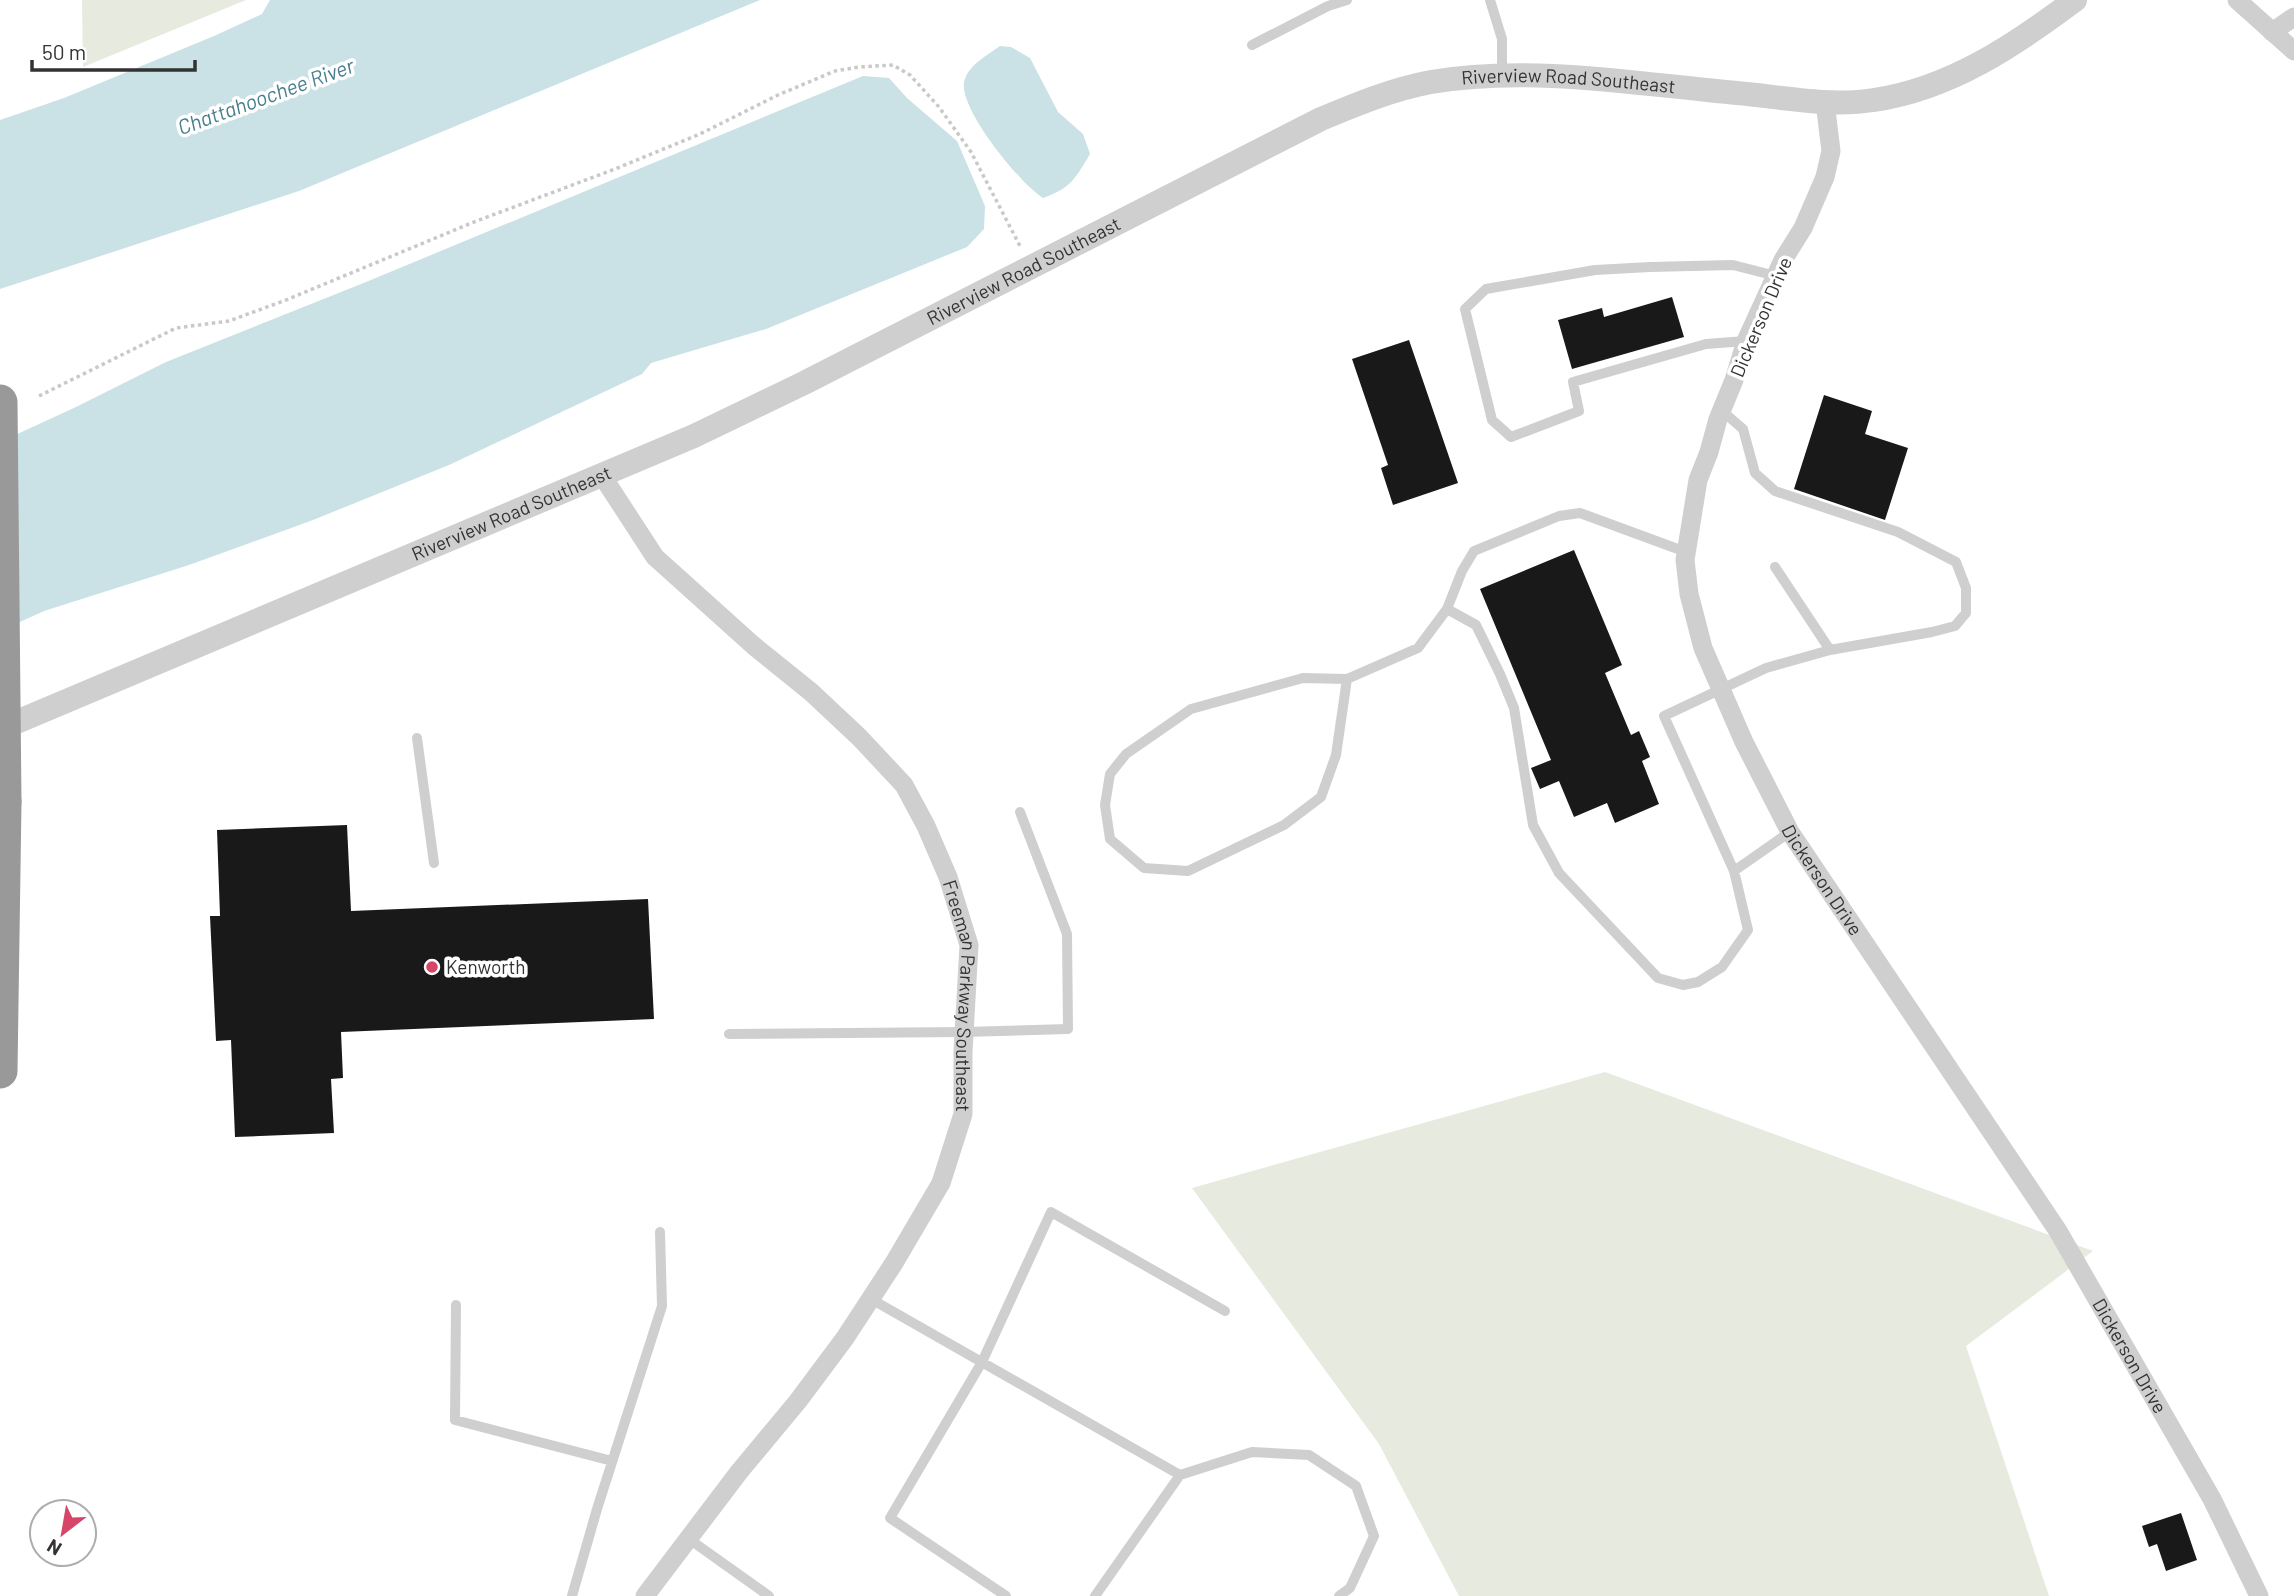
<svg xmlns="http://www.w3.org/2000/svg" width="2294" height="1596" viewBox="0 0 2294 1596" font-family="Barlow,sans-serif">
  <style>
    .green { fill: #e7eade }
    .water { fill: #cae1e6 }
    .building { fill: #191919 }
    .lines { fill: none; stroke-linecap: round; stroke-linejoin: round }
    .path { stroke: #c9c9c9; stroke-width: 3.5; stroke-dasharray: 3.5 3.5; stroke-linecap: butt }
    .service { stroke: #cfcfcf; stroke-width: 10 }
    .minor { stroke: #cfcfcf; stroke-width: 19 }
    .tertiary { stroke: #cfcfcf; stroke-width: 24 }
    .motorway { stroke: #999; stroke-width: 35 }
    .motorway-bridge { stroke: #999; stroke-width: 35 }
    .poi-dot { fill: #d64669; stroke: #fff; stroke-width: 2.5 }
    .labels { text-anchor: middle; stroke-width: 7; stroke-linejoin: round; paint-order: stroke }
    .street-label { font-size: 19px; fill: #323232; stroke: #fff }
    .poi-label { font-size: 19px; fill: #323232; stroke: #fff; text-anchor: start }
    .water-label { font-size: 21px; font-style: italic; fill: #467e8e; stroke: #fff }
  </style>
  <rect width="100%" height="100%" fill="#fff"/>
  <path class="green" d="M82,0H246L83,67Z
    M1605,1072L2093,1251L1966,1346L2049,1596H1459L1379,1444L1192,1188Z"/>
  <path class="water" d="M270,0H760L299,191L0,289V120L64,98L214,36L262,14Z
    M1000,46L1011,47L1030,58L1058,112L1083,134L1090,154C1075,179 1071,188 1043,198C1021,185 954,104 965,79C970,64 989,54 1000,46Z
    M863,76L889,78L907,98L957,141L985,206L984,229L967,247L766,329L651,363L642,374L449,465L313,520L189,565L44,611L0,631V442L76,407L166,362L366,282Z"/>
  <path class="building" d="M1672,297L1684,337L1572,369L1558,320L1602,308L1604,317Z
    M1409,340L1458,483L1393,505L1381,468L1388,465L1352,359Z
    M1824,395L1872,411L1865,434L1908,448L1885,520L1794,489Z
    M1574,550L1622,665L1605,673L1631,735L1639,731L1650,757L1642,761L1659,804L1615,823L1607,803L1574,817L1559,781L1540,789L1531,768L1551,760L1480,589Z
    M347,825L351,911L648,899L654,1019L341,1032L343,1078L331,1079L334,1133L235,1137L231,1040L216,1041L210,916H220L217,830Z
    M2181,1513L2197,1560L2166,1571L2157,1544L2149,1547L2142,1526Z"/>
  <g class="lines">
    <path class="path" d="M39,396L176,328L229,321L286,300L474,222L615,169L700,134L778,95L835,71L859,67L893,65L910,75L939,107L971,152L1020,246"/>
    <path class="service" d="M1490,0L1502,39V76
      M1252,45L1328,6L1347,0
      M1746,341L1706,344L1573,382L1579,411L1511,437L1492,420L1465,309L1486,289L1595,270L1650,267L1733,265L1776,276
      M1721,410L1743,429L1755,473L1775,491L1898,532L1956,562L1966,588V613L1955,626L1932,632L1830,650L1766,668L1664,716L1734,871
      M1775,567L1830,650
      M1447,609L1476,625L1500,674L1514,708L1533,825L1559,873L1658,978L1683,985L1698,982L1722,967L1748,930L1734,871L1790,832
      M1347,679L1336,755L1321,797L1284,825L1188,871L1144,868L1110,839L1105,805L1110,774L1126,754L1191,709L1303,678L1347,679L1418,648L1447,609L1462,571L1474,551L1559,516L1580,513L1686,552
      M417,738L434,863
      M729,1034L963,1032L1068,1029L1067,934L1020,812
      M871,1299L1180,1475L1252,1452L1309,1455L1356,1486L1374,1536L1350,1588L1339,1596
      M456,1305L455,1420L612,1461
      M689,1539L769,1596
      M572,1596L597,1509L662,1306L660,1232
      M1006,1596L890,1518L982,1362L1051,1212L1225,1311
      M1095,1596L1180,1475"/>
    <g class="minor">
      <path d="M2237,0L2294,51"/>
      <path d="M2272,32L2294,17"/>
      <path id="s1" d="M1825,102L1831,151L1825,177L1803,228L1783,260L1746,341L1734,380L1718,419L1709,452L1698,480L1685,560L1689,594L1703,648L1744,742L1790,832L2058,1231L2212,1499L2259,1596"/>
      <path id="s2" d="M601,474L655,557L754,646L811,692L859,737L904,785L926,826L948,877L969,945L963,1052V1114L941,1183L894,1263L845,1338L798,1401L739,1472L645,1596"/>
    </g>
    <path class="tertiary" id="s3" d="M0,729L694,436L804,383L1321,119C1357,104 1393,89 1431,82C1530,65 1638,84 1737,93C1782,97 1828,107 1874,100C1950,89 2015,45 2075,0"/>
    <path class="motorway" d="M0,1071L4,802"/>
    <path class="motorway-bridge" d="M0,402L4,802"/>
  </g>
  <circle class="poi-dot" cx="432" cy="967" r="7"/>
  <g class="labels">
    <g class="street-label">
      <text dy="7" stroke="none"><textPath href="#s3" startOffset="1710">Riverview Road Southeast</textPath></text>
      <text dy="7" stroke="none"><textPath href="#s3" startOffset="1122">Riverview Road Southeast</textPath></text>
      <text transform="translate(1761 317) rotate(-67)" y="7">Dickerson Drive</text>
      <text dy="7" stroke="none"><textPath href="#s3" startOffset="555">Riverview Road Southeast</textPath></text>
      <text dy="7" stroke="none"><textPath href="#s1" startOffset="838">Dickerson Drive</textPath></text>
      <text dy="7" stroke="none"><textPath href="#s2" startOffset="660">Freeman Parkway Southeast</textPath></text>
      <text dy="7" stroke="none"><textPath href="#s1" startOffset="1405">Dickerson Drive</textPath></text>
    </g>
    <g class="poi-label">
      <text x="446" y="974">Kenworth</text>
    </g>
    <g class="water-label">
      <text transform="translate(266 97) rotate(-20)" y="7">Chattahoochee River</text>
    </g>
  </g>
  <g transform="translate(63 1533) rotate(211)"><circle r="33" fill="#ffffff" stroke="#adadad" stroke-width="2"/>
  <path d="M0-5L12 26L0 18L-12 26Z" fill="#d64669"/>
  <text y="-10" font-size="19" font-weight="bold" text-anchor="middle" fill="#323232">N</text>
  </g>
  <path d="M32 60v10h163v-10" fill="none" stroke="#323232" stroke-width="3.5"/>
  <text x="42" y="60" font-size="21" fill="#323232" stroke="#ffffff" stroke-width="5" paint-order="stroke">50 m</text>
</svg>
